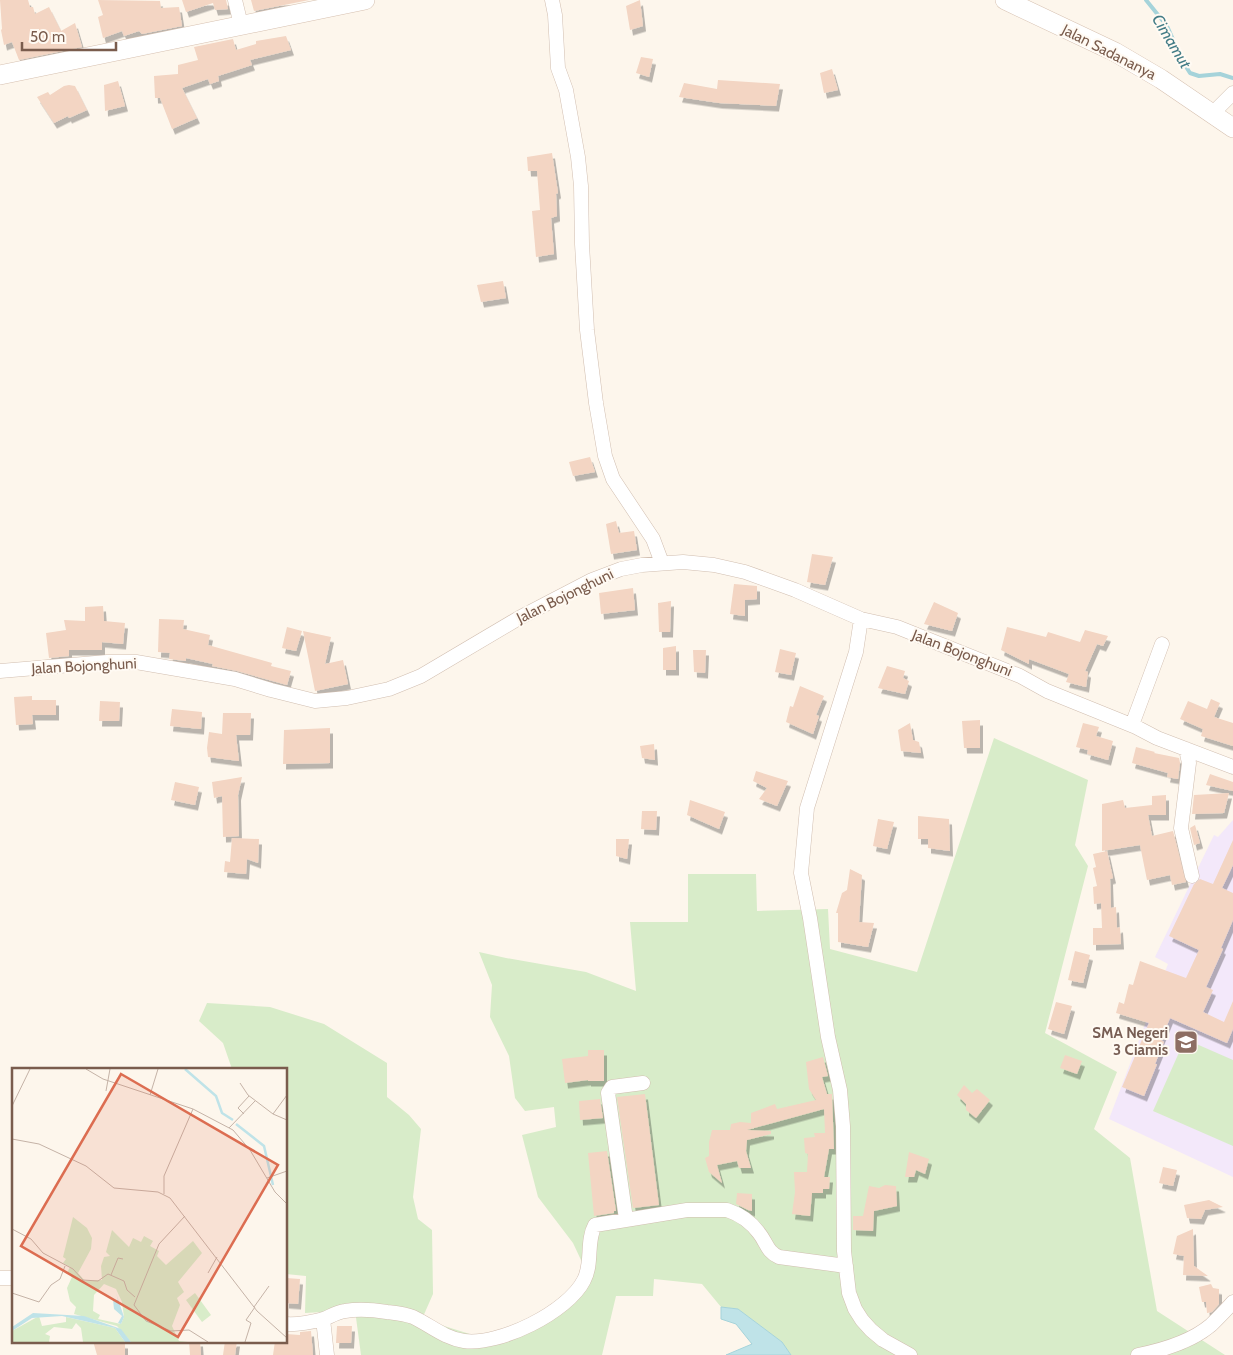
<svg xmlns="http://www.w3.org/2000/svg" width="1233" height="1355" viewBox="0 0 1233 1355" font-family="Cabin,sans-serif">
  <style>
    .education { fill: #f3e8fa }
    .green { fill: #d8ecc9 }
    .water { fill: #bfe3e8; stroke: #a5d3da }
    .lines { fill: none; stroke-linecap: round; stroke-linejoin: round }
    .stream { stroke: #a5d3da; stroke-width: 4 }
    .building { fill: #f3d5c3; filter: url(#shadow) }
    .street-casing { stroke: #d1beb0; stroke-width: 15 }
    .secondary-casing { stroke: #d6c0b0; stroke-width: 20 }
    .street { stroke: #fff; stroke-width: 14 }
    .secondary { stroke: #fff; stroke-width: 19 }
    .labels { text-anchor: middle; stroke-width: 4; stroke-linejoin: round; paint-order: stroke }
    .street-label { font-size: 15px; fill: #7a5c4d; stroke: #fffaf3 }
    .education-label { font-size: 15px; font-weight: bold; fill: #785e54; stroke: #fffaf3; text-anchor: end }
    .water-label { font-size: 16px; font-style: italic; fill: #437c86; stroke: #fffaf3 }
    .inset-river { fill: none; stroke: #bfe3e8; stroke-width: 2.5 }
    .inset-road { fill: none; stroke: #c5b3a7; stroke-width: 1 }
    .view { fill: #dc6d51; fill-opacity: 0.15; stroke: #dc6d51; stroke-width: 2.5 }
    .inset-edge { fill: none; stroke: #7a5c4d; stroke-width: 2.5 }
  </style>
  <defs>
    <filter id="shadow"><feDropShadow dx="3" dy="5.5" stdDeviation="0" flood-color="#0004"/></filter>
  </defs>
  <rect width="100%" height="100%" fill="#fdf6ec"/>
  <path class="education" d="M1233,820V1177L1109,1119L1168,964L1155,957L1214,835L1218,837Z"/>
  <path class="green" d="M994,738L1088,780L1075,845L1088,866L1045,1033L1117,1072L1094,1129L1130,1158L1157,1311L1225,1355H791L782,1342L738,1309L721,1307L702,1284L654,1279L653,1296H616L602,1355H361L355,1310L305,1313L306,1276L286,1274V1069H232L223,1043L199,1021L207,1003L270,1007L324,1024L387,1063V1097L409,1115L421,1129L413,1197L418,1219L432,1230L433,1294L422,1319L495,1342L551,1317L589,1277L573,1243L538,1197L522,1135L556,1127L554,1107L525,1111L515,1098L509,1056L490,1017L492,985L479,952L506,958L586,972L636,991L630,922H688V874H756L757,911L828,909L830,949L917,972Z
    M1185,1039L1233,1060V1146L1153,1111Z"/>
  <path class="water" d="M721,1307L738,1309L782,1342L791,1355H726L752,1344L736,1324L721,1319Z"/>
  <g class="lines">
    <path class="stream" d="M1146,0L1167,26L1183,62L1190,73L1199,76L1220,74L1233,78"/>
  </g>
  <path class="building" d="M0,0H28L30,7H33L35,14L49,7L61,31L75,23L82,47L19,60L12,42L4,45L1,30L2,29Z
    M98,0L160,1L161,8L179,7L182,26L142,34L139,31L124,36L122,31L103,38L98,17L103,15Z
    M182,0H226L228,9L215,10L213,3L186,12Z
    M251,0H309L254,11Z
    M640,0L643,26L630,30L626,6Z
    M286,36L291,50L250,60L252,65L218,76L219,81L210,84L208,79L182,88L197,118L172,129L160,98H155L154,76L178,74V65L198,60L194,47L233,39L236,50L256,44V41Z
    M641,57L653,59L649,77L636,73Z
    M832,69L838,90L824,93L820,73Z
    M718,80L780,84L776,106L719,103L679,97L684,83L717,89Z
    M118,81L125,106L105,111L104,85Z
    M69,85L75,86L87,110L69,118L68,116L54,123L37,97L48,92L50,95L64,86Z
    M552,153L558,193L556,194L557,216L551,218L554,254L536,257L532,211L540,210L537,171H528L527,157Z
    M503,281L506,298L481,302L477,285Z
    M590,457L595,472L573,476L569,462Z
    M616,521L619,533L634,531L637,550L611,554L606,524Z
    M812,554L833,557L825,585L807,582Z
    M734,584L757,586V599L745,600V616L730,614Z
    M633,588L635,610L601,614L599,593Z
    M671,601L670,632H659L658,603Z
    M934,602L958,613L952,631L924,624Z
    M103,606L104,621L125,623L123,644L102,642V650H69V656L49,658L46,633L66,630L64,620L85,621V607Z
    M159,619L184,620L183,629L210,635L208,645L272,663L271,666L291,671L287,685L237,671L212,666L213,664L186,658V661L169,659L170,653L158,652Z
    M287,627L302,631L296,651L282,648Z
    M1007,627L1046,637L1048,632L1080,642L1085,630L1108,636L1103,646L1097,644L1085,671L1088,672L1086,687L1066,682L1069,674L1029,659V664L1001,650Z
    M303,631L331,637L325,664L343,660L348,684L315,691Z
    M676,646V670H663V648Z
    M780,649L796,653L791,675L775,672Z
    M693,650H706L705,673L694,672Z
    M887,666L905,671L903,678L909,681L905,694L878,688Z
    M800,686L824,696L816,715L819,716L813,734L786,722L790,706L793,707Z
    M32,696V700H56V715H32L33,724L16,725L14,697Z
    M1211,699L1220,703L1214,717L1233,723V746L1201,736L1203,729L1180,719L1188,701L1207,709Z
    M100,701L120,702L119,721H99Z
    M172,709L202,712L201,729L170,726Z
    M223,713H251L250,735H236L239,761L208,757L207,748L209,732L222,734Z
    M980,720V748H964L962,721Z
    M910,723L913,740L919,742L921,753L901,751L898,730Z
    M1083,723L1099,727L1096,736L1113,741L1108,760L1087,754L1088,750L1076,747Z
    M330,728V763L283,764L284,730Z
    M654,744L655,760L642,758L640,746Z
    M1136,747L1155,752L1154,753L1179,758L1180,763L1178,779L1167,777L1168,773L1132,763Z
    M756,771L788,781L777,806L759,799L767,788L753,781Z
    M1210,774L1233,782V791L1206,785Z
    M242,777L238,795L239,836L223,837L222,796L214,798L212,782Z
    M175,782L199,787L195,805L171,800Z
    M1229,793L1224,813L1192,814L1194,795Z
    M1166,795V815H1148L1152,836L1173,831L1186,882L1172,885L1170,875L1147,880L1140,845L1102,851V804L1123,800L1125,808L1152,805V796Z
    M690,800L725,812L719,829L687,815Z
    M642,811H657L656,830L641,829Z
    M918,816L949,819L950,851L928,848V839H918Z
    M878,819L894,822L887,849L873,846Z
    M1195,825L1200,843L1194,845L1190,828Z
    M232,838L259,839L258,863L247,859L246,874L224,872L225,861L230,862Z
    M616,839H629L627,859L616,856Z
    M1233,840V865L1222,888L1233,893V920L1221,948L1223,949L1206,987L1213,990L1203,1012L1224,1022L1233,1001V1029L1227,1043L1170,1018L1161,1040L1164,1042L1155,1064H1157L1144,1096L1122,1087L1149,1023L1116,1013L1119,1002L1124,1004L1129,984L1133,985L1140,961L1186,978L1199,950L1169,936L1194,884L1200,879L1213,884Z
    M1107,851L1113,878L1110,879L1111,908L1116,907L1117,928L1120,927L1121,944L1093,945V928H1102L1101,903L1094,904L1093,887L1097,886L1093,868L1096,867L1093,854Z
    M850,869L862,875L859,922L874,923L868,947L838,942V913H836L842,893L847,890Z
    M1075,951L1090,955L1083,983L1068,980Z
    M1056,1002L1072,1006L1064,1034L1048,1029Z
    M588,1050H604V1081H588V1080L565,1083L562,1059L588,1056Z
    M1065,1055L1082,1061L1077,1074L1060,1068Z
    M823,1057L828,1076L822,1077L827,1094H832L834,1149H829L824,1177H830L829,1189H823V1193H812L810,1216L792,1214L795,1192L794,1172H807L808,1154L805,1153L804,1138L815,1137L814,1133H825L824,1109L747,1130L771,1131V1134L747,1140L746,1151L751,1168H739L737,1161L717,1165L722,1183L709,1172L705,1158L709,1156V1142L712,1130H730L731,1124L740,1122L751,1123V1113L775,1104L777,1109L816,1100L809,1089L806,1062Z
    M964,1085L972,1093L977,1089L990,1100L976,1118L966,1110V1104L957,1095Z
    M645,1094L659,1205L633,1208L617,1097Z
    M600,1099L603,1118L580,1120L579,1101Z
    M607,1151L616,1211H614V1213L594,1216L588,1153Z
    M909,1152L929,1159L925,1174L916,1170L914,1177H905Z
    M1163,1167L1177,1170L1173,1186L1159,1183Z
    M885,1185L896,1186L897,1206L874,1211L873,1231L853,1230V1216H863L869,1186L879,1188Z
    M737,1193L752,1194V1211L748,1210L736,1204Z
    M1209,1200L1223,1207L1205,1210L1201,1219L1187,1218L1184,1205Z
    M1193,1229L1194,1266L1208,1276L1183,1275L1184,1256L1173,1254L1177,1236Z
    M286,1278L300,1279L298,1304L286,1303Z
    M1211,1284L1213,1288L1219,1289V1304L1212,1312L1207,1313L1206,1302H1202L1199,1287Z
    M337,1326H352L351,1343H336Z
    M311,1331L313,1355H273L275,1341H286V1334L300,1335V1332Z
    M93,1341L125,1343V1355H97Z
    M189,1341H200L201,1355H190Z
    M225,1341H237L235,1355H223Z"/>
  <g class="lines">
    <g class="street-casing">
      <path id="street" d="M235,0L241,25
        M552,0L555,15L558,68L566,90L578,157L581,186L582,244L587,330L596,403L605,456L613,479L653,539L662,563
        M1212,114L1233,93
        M861,619L856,652L807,808L801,873L810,918L828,1037L840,1090L843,1126L844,1251L849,1293L855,1309L862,1320L871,1330L883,1340L910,1355
        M0,671L107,662H136L235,679L271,690L315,701L347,698L389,689L421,676L519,618L592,580L621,569L642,565L683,562L714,565L745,572L795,590L861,619L897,627L1020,676L1047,691L1136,727L1157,738L1233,767
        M1132,725L1162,644
        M1186,749L1189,763L1181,828L1192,876
        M626,1219L608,1093L612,1087L643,1083
        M0,1278H14
        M323,1319L327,1355
        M286,1324C298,1325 312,1322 324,1319C331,1316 337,1312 345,1311C358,1309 374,1310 387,1312C395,1313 405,1314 413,1317C430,1325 444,1338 464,1341C499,1346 568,1312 584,1280C593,1263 586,1241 595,1225L687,1210H727C739,1214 751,1222 759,1233C767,1243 767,1252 779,1257L846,1266
        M1138,1355C1163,1350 1191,1342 1211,1325C1218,1318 1226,1310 1233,1302"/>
    </g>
    <g class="secondary-casing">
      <path id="secondary" d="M1005,0L1115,52L1161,79L1233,128
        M0,75L365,0"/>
    </g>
    <use href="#street" class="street"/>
    <use href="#secondary" class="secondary"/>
  </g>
  <defs>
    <g id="school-square" transform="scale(1.25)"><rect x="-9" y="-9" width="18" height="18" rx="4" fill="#8d6e63" stroke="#fffaf3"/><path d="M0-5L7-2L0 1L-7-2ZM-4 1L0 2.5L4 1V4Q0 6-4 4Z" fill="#fff"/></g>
  </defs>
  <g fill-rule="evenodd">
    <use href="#school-square" x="1186" y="1042"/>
  </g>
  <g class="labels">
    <g class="street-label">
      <text transform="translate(1109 52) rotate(27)" y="5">Jalan Sadananya</text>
      <text transform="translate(565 596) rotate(-26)" y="5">Jalan Bojonghuni</text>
      <text transform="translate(962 653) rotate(21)" y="5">Jalan Bojonghuni</text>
      <text transform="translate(84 666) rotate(-3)" y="5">Jalan Bojonghuni</text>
    </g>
    <g class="education-label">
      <text x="1168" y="1038">SMA Negeri<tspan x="1168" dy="17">3 Ciamis</tspan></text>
    </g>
    <g class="water-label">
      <text transform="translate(1172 41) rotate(59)" y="6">Cimamut</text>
    </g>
  </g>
  <g transform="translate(12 1068)">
    <rect width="275" height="275" fill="#fdf6ec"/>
    <path d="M61,149L75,160L80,170L79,181L66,205L73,213L90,212L89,198L92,189L98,188L94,184L100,162L117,179L121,170L129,174L132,168L141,173L138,178L147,183L145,188L154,197L181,173L190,185L166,214L172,224L165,230L168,237L160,258L167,273L176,274H119L105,258L62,246L64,239L58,233L55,220L60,209L55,205L58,199L51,195L54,191L51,189ZM92,216L104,221L110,234L112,249L109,256L86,251L88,247L81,243L82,227ZM183,225L199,247L190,254L174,232ZM27,248L30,258L54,254V249L103,260L113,274H71L69,260L64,255L60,261L42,259L33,266L38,268L37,274H0V263Z" fill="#d8ecc9" fill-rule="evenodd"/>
    <path d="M104,225L112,249L109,256L106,255L110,248L102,241L101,232H106ZM21,245L72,248L109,261L119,274H113L103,260L50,248L20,250L0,263V259Z" fill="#bfe3e8"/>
    <path class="inset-river" d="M173,1L204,28L210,45L221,52M224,56L252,78L261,117"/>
    <path class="inset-road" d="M74,1L91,11L181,41L221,62L238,82L263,124L275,136M228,15L236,27L261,46M94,23L98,1M138,27L146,1M275,27L261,46L275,52M0,38L18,1M232,46L226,40L237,28M217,60L243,33M0,71L27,76L74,98L102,120L146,124L158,130L245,243L275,270M255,110L275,103M152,126V108L181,41M173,148L147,176L122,237L134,253L159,263L177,262L196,274M0,161L19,171L31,185L61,201L71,212L86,213L96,206L112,213L115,222L123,229M196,205L205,189M99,207L106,190L111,191M0,225L27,234L39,217L48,211L53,198M242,239L257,218M233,274L239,255L234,252L243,239"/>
    <path class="view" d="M109,6L266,97L166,269L9,178Z"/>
    <rect width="275" height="275" class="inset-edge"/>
  </g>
  <path d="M22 42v8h94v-8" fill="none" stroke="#7a5c4d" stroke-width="2.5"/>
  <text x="30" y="42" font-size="15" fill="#7a5c4d" stroke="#fffaf3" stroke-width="4" paint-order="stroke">50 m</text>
</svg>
